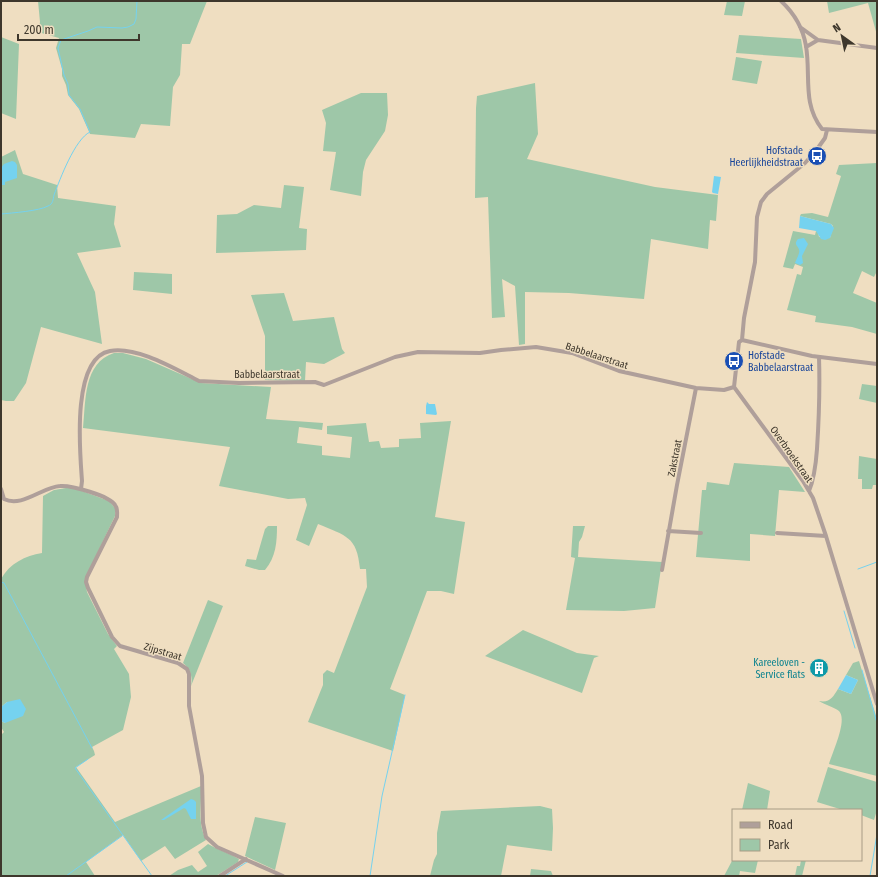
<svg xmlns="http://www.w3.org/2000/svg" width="878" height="877" viewBox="0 0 878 877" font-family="'Fira Sans Condensed',sans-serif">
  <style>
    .green { fill: #9ec7a8 }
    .water { fill: #75d2ef }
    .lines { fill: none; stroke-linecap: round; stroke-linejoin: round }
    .stream { stroke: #75d2ef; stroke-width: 1 }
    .minor { stroke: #af9f9a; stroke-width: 4 }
    .labels { text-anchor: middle; stroke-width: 3; stroke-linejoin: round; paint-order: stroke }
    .transit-label { font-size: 10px; fill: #164399; stroke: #efdec1; text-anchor: end }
    .street-label { font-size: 10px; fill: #3e372c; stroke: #efdec1 }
    .culture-label { font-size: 10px; fill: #0d838f; stroke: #efdec1; text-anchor: end }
  </style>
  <rect width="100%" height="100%" fill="#efdec1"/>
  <path class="green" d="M38,1H207L190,44H182L180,75L173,87L170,126L141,124L135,138L90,134L79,109L68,95L66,85L62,76V69L56,48L59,38L38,32L40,22Z
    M727,1H745L742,16L724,15Z
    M827,1H877V35L868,3L829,13Z
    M739,35L801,39L804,58L736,53Z
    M1,37L19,44L16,119L1,113Z
    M736,57L762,61L757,84L732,80Z
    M535,83L538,134L527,159L655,187L718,195L716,221L710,220L708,249L651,239L644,299L569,293L525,292V344L519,345L515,286L502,279L505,317L492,318L488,197L475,198L476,108L477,96Z
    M361,93H387L388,115L385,131L366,160L363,172L361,196L330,190L336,152L323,151L326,123L322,110Z
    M15,150L23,174L57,185L58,198L116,206L114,224L121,247L77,253L95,292L102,344L41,327L26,383L14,401H6L1,400V157Z
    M877,163V271L874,277L862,271L853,293L877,303V334L852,327L815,322L816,316L787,310L797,274L801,275L803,267L795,264L793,269L783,267L793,231L815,235L816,231L818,232L819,237L830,238L833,226L831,224L800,216L801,214L812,213L828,217L841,176L836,174L839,165Z
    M284,185L304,187L299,228L307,229L306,250L216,253L217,215L237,214L254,205L281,208Z
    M134,272L172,274V294L133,290Z
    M284,293L293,321L334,317L342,349L345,353L324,364L306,362L305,381L265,380V336L251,295Z
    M114,353H123L146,359L201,383L271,387L266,419L323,423L322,430L299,427L297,443L322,446V455L350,458L352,437L327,434V426L366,423L369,442L379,441L381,448L399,447V439L421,438L420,423L451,421L435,517L465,522L454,594L441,591H427L390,689L405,695L393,751L308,722L323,685V674L327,670L334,673L367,587L366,569H360C357,536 346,536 318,524L309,546L296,540L307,505L305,498L288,499L219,486L230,447L83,428C86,401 83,363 114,353Z
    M862,384L877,386V403L859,399Z
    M859,456L877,459V485H873L872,489H862V479H858Z
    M734,463L789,467L805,492L779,490L775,536L750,534V561L696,557L702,490H706L707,482L729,485Z
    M66,488H74L109,501L115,508V516L85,579L87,592L108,634L117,646L114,649L129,674L131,697L123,730L92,747L94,751L95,755L76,767L115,822L201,786C202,806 197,821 206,840L175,859L165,846L141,861L123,835L86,862L95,876H1V735L4,732L1,727V721L5,723L7,702L1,707V579C10,563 25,556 42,553L43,496L54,490Z
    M268,526H277C277,542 276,557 265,570H259L245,566L247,559L256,560L265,529Z
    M573,526H585L582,537L579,542L578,557L662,562L655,608L624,611L566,610L575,558L571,557Z
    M208,600L223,606L191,686C193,676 190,669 183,663Z
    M523,630L577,653L599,656L594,658L582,693L485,656Z
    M859,661L877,719V776L829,764C832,753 848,720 839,711C835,708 824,704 819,701C830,703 833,697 838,689L851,694L858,680L846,675L853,663Z
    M828,767L877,782V810L874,820L861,815V810H843L817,802Z
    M748,783L770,791L767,810H742Z
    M540,806L552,809L553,828L552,851L507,845L501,876H430L434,860L437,854V833L441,811Z
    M255,817L286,823L275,870L245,856Z
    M208,844C218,850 229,853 239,859L238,862L216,876H169L178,870L192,865L198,872L207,866L198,852Z
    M733,859V860H758L755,873L740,871L739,876H724Z
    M801,860H806L802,876H795L797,866H800Z
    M531,869L551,871L553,876H530Z"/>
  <path class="water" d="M12,161L15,162L17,165V178L5,182V185H1V168L4,164Z
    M714,176L721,177L718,194L713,193L712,192Z
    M800,216L831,224L834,228L830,238L825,240L821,239L816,231L799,228Z
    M804,238L808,244L802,256L803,263L800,265L795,263C796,260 798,257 799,253C801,246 792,246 798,239Z
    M427,402L429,404H435L437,414L436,415L426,414V406Z
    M846,675L858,680L851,694L838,689Z
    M20,699L26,709L23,716L5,723L1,721V707L7,702Z
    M191,799L194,800L196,802V819H191L186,809L184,808L164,820H161Z"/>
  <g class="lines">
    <path class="stream" d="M1,214C12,213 39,211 48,206C53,204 53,200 54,195C60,179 75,139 90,132L80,109L69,95L68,84L64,75L58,48L61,40L88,31L97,27L122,28L128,27L134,24L136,19L137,1
      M858,569L877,562
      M1,582L4,583L61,690
      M844,611L855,648
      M862,670L877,723
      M61,690L92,748
      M88,759L75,768L152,876
      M66,876L122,836
      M225,876L247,862
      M370,876L382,796L405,695
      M870,876L877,834"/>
    <path class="minor" d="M781,1C794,13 803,28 806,46C811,75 802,104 822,129L877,132
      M800,27L818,40L877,48
      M806,47L818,40
      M742,340L812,356L877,364
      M734,387L803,481L813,498L826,536L877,704
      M734,387L739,342L742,340L744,318L755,262L757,217L761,202L767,194L805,163L815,152L825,138L827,130
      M1,489L4,499C22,508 42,487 60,486C71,485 110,496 115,505C118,509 117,512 117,517L87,577L86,582L88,588L112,637L120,646L178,663L187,669L189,674V706L202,776L203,823L206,837L217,847L283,876
      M81,489L82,481C80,453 71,358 110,351C137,346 175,369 199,381L239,383L315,382L324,385L395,357L418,352L480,353L501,350L536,347L572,353L619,371L696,388L724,390L734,387
      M809,491C814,479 816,463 817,449C819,418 820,388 819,357
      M668,531L701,533
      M777,533L826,536
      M662,570L677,485L696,388
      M220,876L246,859"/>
  </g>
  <defs>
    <g id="bus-disc" transform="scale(1)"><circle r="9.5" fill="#1a4fb4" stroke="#efdec1"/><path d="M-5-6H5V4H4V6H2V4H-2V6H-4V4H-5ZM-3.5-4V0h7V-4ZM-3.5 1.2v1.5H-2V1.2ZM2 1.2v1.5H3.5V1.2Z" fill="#fff"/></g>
    <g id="building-disc" transform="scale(1)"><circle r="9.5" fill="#0f9aa8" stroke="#efdec1"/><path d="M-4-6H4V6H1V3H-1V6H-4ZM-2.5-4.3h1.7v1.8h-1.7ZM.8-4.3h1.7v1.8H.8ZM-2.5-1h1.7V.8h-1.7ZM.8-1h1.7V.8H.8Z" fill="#fff"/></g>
  </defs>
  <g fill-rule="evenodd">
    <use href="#bus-disc" x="817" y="156"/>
    <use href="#bus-disc" x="734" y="361"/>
    <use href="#building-disc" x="819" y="668"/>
  </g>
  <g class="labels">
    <g class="transit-label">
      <text x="803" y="154">Hofstade<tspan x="803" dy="12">Heerlijkheidstraat</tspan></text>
      <text x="748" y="359" text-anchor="start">Hofstade<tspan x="748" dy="12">Babbelaarstraat</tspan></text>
    </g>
    <g class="street-label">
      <text transform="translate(597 355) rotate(18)" y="4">Babbelaarstraat</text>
      <text x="267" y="378">Babbelaarstraat</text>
      <text transform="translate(792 454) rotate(55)" y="4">Overbroekstraat</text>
      <text transform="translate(674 458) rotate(-79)" y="4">Zakstraat</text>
      <text transform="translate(163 651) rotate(17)" y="4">Zijpstraat</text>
    </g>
    <g class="culture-label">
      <text x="805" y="666">Kareeloven -<tspan x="805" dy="12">Service flats</tspan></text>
    </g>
  </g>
  <rect width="878" height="877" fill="none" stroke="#3e372c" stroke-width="4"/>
  <rect x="732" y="809" width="130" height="52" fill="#efdec1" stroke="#a89b85"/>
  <rect x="740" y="822" width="20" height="6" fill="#af9f9a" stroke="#a89b85"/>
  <text x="768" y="829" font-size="12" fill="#3e372c">Road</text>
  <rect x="740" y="839" width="20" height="12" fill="#9ec7a8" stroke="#a89b85"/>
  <text x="768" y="849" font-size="12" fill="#3e372c">Park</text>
  <g transform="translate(842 36) rotate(327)" stroke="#efdec1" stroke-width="3" paint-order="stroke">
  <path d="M0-3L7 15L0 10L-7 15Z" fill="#3e372c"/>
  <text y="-6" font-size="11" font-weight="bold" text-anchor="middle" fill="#3e372c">N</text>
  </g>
  <path d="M18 34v6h121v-6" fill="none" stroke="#3e372c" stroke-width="2"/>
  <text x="24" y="34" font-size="12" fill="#3e372c" stroke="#efdec1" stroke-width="3" paint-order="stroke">200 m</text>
</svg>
